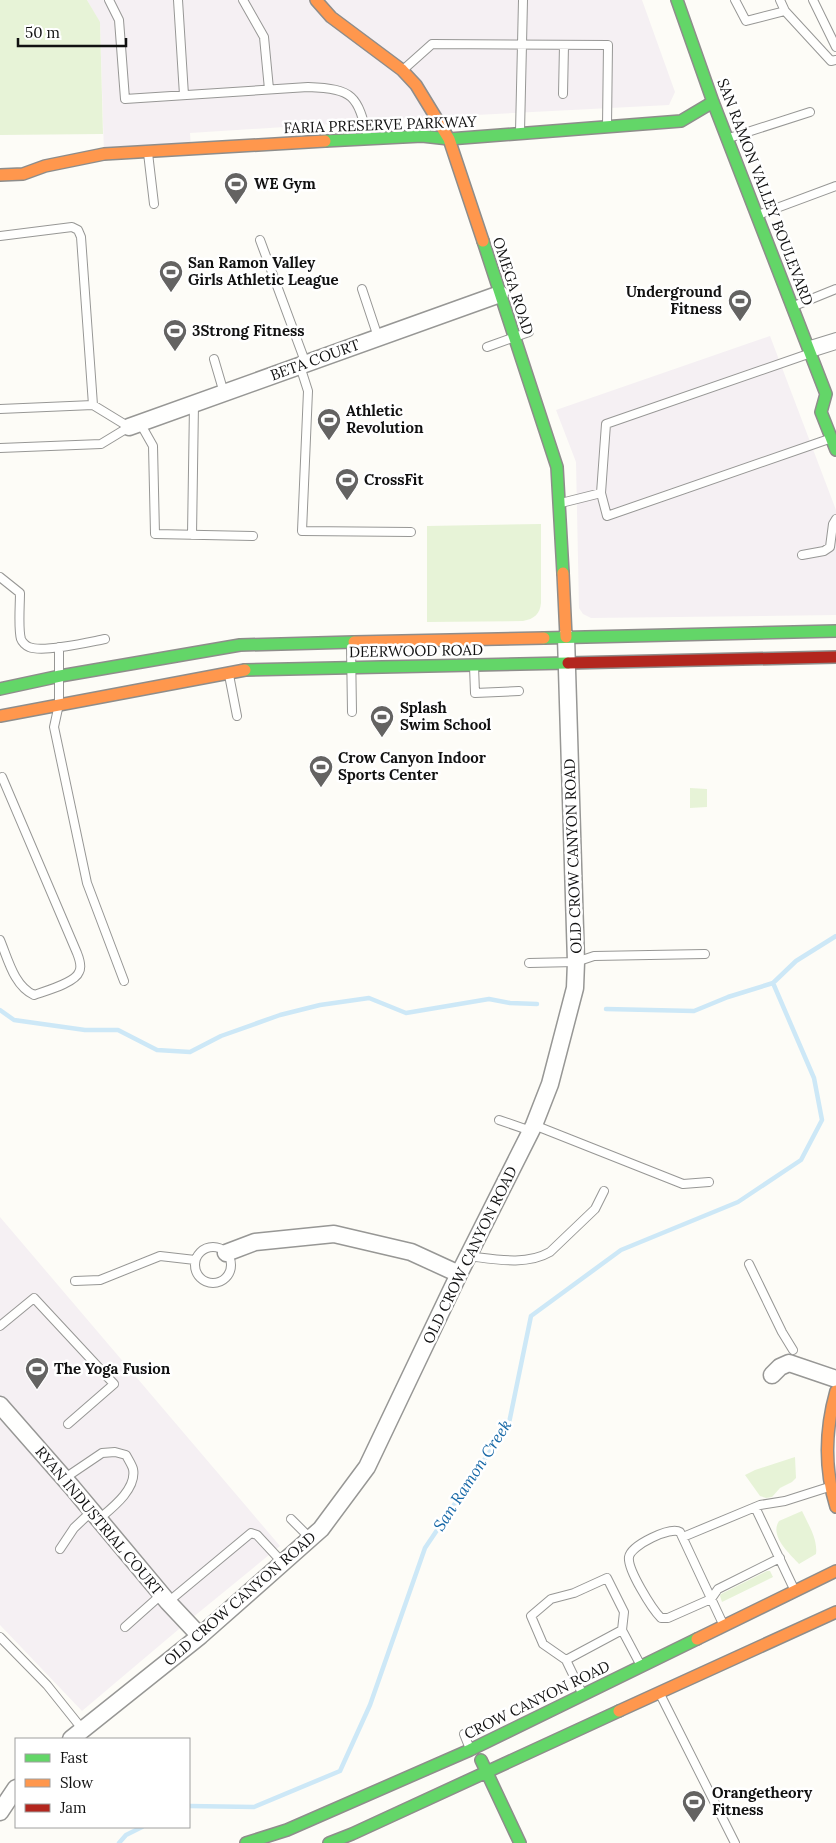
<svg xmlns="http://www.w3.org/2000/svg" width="836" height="1843" viewBox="0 0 836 1843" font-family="Lora,serif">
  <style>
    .industrial { fill: #f5f0f3 }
    .green { fill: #e7f3d7 }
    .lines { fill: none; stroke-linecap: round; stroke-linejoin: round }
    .stream { stroke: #cde8f7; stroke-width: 4.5 }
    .lane-casing { stroke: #979795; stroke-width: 10 }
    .street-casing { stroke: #979795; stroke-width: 19 }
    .fast-casing { stroke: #8e8d8b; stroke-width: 14 }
    .slow-casing { stroke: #8e8d8b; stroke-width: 14 }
    .jam-casing { stroke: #8e8d8b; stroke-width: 14 }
    .lane { stroke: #fffffe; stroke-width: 8 }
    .street { stroke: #fffffe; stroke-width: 16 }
    .fast { stroke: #63d668; stroke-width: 11 }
    .slow { stroke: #ff974d; stroke-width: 11 }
    .jam { stroke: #b3261e; stroke-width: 11 }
    .labels { text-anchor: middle; stroke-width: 5; stroke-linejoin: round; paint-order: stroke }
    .street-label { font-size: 15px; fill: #111; stroke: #fff }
    .poi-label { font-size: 15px; font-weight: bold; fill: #111; stroke: #fff; text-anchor: start }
    .water-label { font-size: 16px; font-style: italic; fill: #1768a6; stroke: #fff }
  </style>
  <rect width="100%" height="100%" fill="#fdfcf7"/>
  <path class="industrial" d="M87,0H642L675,92L669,105L456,116L190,133L191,148L104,154L100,23Z
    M770,336L836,510V615L591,618L583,614L579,608L576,462L556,410Z
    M0,1217L280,1546L192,1618L82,1711L0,1625Z"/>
  <path class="green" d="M0,0H87L100,22L103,134L0,135Z
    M541,524V603C540,614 534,619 523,621L427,622V526Z
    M690,788L707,789V807L690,808Z
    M795,1457L796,1478L792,1482L780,1488L772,1497L766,1498L760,1496L745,1475L755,1470Z
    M802,1511C808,1524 818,1539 816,1554L799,1564C790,1554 769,1536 779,1521Z
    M767,1571H770L773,1577L722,1602L720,1596L721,1594Z"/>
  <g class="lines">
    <path class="stream" d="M606,1009L694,1011L728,997L773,983
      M0,1010L14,1020L85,1030H118L157,1050L190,1052L221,1036L280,1015L320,1005L369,998L406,1013L489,999L510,1003L537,1004
      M189,1806L254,1807L340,1771L370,1705L425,1548L509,1423L531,1316L621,1250L738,1202L801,1160L822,1120L814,1078L773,983L796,961L836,936
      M119,1843L126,1835L142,1827"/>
    <g class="lane-casing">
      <path id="lane" d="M109,0L119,20L125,99L308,87C354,89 357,95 368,138
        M178,0L184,95
        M243,0L264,37L269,89
        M735,0L746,21L785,11L831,61L836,60
        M780,0L785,11
        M813,0L836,47
        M404,69L432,44L608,45L607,126
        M563,94L564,45
        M520,132L523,0
        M729,138L810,112
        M148,153L154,204
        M758,215L836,186
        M0,236L72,227L78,230L81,237L93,405
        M260,240L306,364
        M362,289L378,337
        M794,306L836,289
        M810,345L836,337
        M487,347L529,332
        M214,359L224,393
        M300,366L308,391L302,531L411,532
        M0,409L93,405L129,427L101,444L0,448
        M140,423L153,446L155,534L253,536
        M829,439L607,516L601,493L606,424L811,353L836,345
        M561,503L601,493
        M192,535L194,404
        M802,555L824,551L830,547L833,524L836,519
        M0,577L20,593C20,605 18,629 21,639C22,642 26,646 29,647C43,653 89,642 105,639
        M351,646L352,712
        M59,647V704L54,727L87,883L124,981
        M474,666L475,693L519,691
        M229,675L237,716
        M0,778L2,777L77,953C79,958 82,967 79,972C75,983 45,991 34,995C14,986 8,959 0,940
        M529,963L576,962L594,956L705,954
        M499,1120L531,1131
        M534,1125L683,1184L709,1182
        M195 1265a18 18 0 1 1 36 0a18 18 0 1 1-36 0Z
        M468,1256C494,1259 526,1266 550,1252L595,1209L604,1191
        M749,1264L782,1332L793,1350
        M75,1281L100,1280L160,1256L195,1260
        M0,1326L34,1298L114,1384L68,1424
        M65,1478L102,1453L115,1452L126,1455C128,1459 132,1465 133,1469C137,1489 112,1508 99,1519
        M755,1507L794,1589
        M291,1519L310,1538
        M683,1537L760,1505L785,1501L829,1487
        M60,1549L74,1528L92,1511
        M168,1602L251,1533L257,1535L283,1563
        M723,1624L680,1532C671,1526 631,1545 629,1557C627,1569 652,1609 661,1618H668L711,1599L718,1589L780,1558
        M125,1627L162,1594
        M0,1637L47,1685L83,1730
        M566,1660L622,1630
        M582,1693L566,1660L543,1644L531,1616L551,1599L574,1593L607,1578L624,1612L622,1630L640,1664
        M660,1694L735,1843
        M464,1734L470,1749"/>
    </g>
    <g class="street-casing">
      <path id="street" d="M129,427L500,294
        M226,1253L255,1242L334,1234L411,1252L459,1274
        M772,1375L780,1367L789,1363L836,1379
        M0,1405L71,1486L168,1602L200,1636
        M71,1739L200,1636L321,1529L367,1467L459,1274L534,1125L550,1084L575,988L576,962L566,637
        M0,1812L16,1788"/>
    </g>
    <g class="fast-casing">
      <path id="fast" d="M677,0L713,102L826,394L821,412L836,450
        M325,141L422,136L449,139L681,121L713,102
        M483,241L557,467L563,573
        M544,638L836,631
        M245,670L568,663
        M0,689L60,676L240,645L354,642
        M481,1760L520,1843
        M246,1843L287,1830L470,1750L697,1639
        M329,1843L352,1834L619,1711"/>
    </g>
    <g class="slow-casing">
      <path id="slow" d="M316,0L331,17L402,70L416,85L449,139L483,241
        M0,175L23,174L45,166L104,154L325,141
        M563,573L566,637
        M354,642L544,638
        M0,716L245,670
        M836,1391C825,1430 824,1468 836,1507
        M697,1639L836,1571
        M619,1711L836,1612"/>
    </g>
    <g class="jam-casing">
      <path id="jam" d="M568,663L836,657"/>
    </g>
    <use href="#lane" class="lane"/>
    <use href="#street" class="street"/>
    <use href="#fast" class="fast"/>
    <use href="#slow" class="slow"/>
    <use href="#jam" class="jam"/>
  </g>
  <defs>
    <g id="stadium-pin" transform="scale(1.25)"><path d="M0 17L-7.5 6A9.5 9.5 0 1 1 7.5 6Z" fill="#646362" stroke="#fff"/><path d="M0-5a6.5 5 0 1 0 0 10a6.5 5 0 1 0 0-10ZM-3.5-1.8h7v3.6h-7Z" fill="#fff"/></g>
  </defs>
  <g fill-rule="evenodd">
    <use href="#stadium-pin" x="236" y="184"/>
    <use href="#stadium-pin" x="171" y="272"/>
    <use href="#stadium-pin" x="740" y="301"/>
    <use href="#stadium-pin" x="175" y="331"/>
    <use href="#stadium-pin" x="329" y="420"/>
    <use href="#stadium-pin" x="347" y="480"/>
    <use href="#stadium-pin" x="382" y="717"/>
    <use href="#stadium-pin" x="321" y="767"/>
    <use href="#stadium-pin" x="37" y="1369"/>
    <use href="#stadium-pin" x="694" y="1802"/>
  </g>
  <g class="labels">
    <g class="street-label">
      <text transform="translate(380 125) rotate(-2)" y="5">FARIA PRESERVE PARKWAY</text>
      <text transform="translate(765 192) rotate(69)" y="5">SAN RAMON VALLEY BOULEVARD</text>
      <text transform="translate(513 286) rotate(72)" y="5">OMEGA ROAD</text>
      <text transform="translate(315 360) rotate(-20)" y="5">BETA COURT</text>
      <text transform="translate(416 651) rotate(-1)" y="5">DEERWOOD ROAD</text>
      <text transform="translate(573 856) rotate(-92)" y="5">OLD CROW CANYON ROAD</text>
      <text transform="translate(470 1255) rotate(-64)" y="5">OLD CROW CANYON ROAD</text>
      <text transform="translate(99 1521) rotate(50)" y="5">RYAN INDUSTRIAL COURT</text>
      <text transform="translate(240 1599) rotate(-41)" y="5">OLD CROW CANYON ROAD</text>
      <text transform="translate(537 1700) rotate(-26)" y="5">CROW CANYON ROAD</text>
    </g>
    <g class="poi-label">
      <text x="254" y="189">WE Gym</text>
      <text x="188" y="268">San Ramon Valley<tspan x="188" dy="17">Girls Athletic League</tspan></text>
      <text x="722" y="297" text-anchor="end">Underground<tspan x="722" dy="17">Fitness</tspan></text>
      <text x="192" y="336">3Strong Fitness</text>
      <text x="346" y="416">Athletic<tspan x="346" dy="17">Revolution</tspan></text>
      <text x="364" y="485">CrossFit</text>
      <text x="400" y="713">Splash<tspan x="400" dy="17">Swim School</tspan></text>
      <text x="338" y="763">Crow Canyon Indoor<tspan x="338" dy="17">Sports Center</tspan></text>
      <text x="54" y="1374">The Yoga Fusion</text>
      <text x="712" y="1798">Orangetheory<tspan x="712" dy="17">Fitness</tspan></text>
    </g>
    <g class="water-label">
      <text transform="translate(472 1475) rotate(-57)" y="6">San Ramon Creek</text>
    </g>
  </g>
  <rect x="15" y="1738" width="175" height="90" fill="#ffffff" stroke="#a0a0a0"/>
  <rect x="25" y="1754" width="25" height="8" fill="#63d668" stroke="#a0a0a0"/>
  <text x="60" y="1763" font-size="15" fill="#111111">Fast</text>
  <rect x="25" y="1779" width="25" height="8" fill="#ff974d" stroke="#a0a0a0"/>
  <text x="60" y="1788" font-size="15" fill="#111111">Slow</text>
  <rect x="25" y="1804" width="25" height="8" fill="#b3261e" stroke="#a0a0a0"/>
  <text x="60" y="1813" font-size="15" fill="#111111">Jam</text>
  <path d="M18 38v8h108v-8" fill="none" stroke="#111111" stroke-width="2.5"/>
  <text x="25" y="38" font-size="15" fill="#111111" stroke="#ffffff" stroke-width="4" paint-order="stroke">50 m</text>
</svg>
